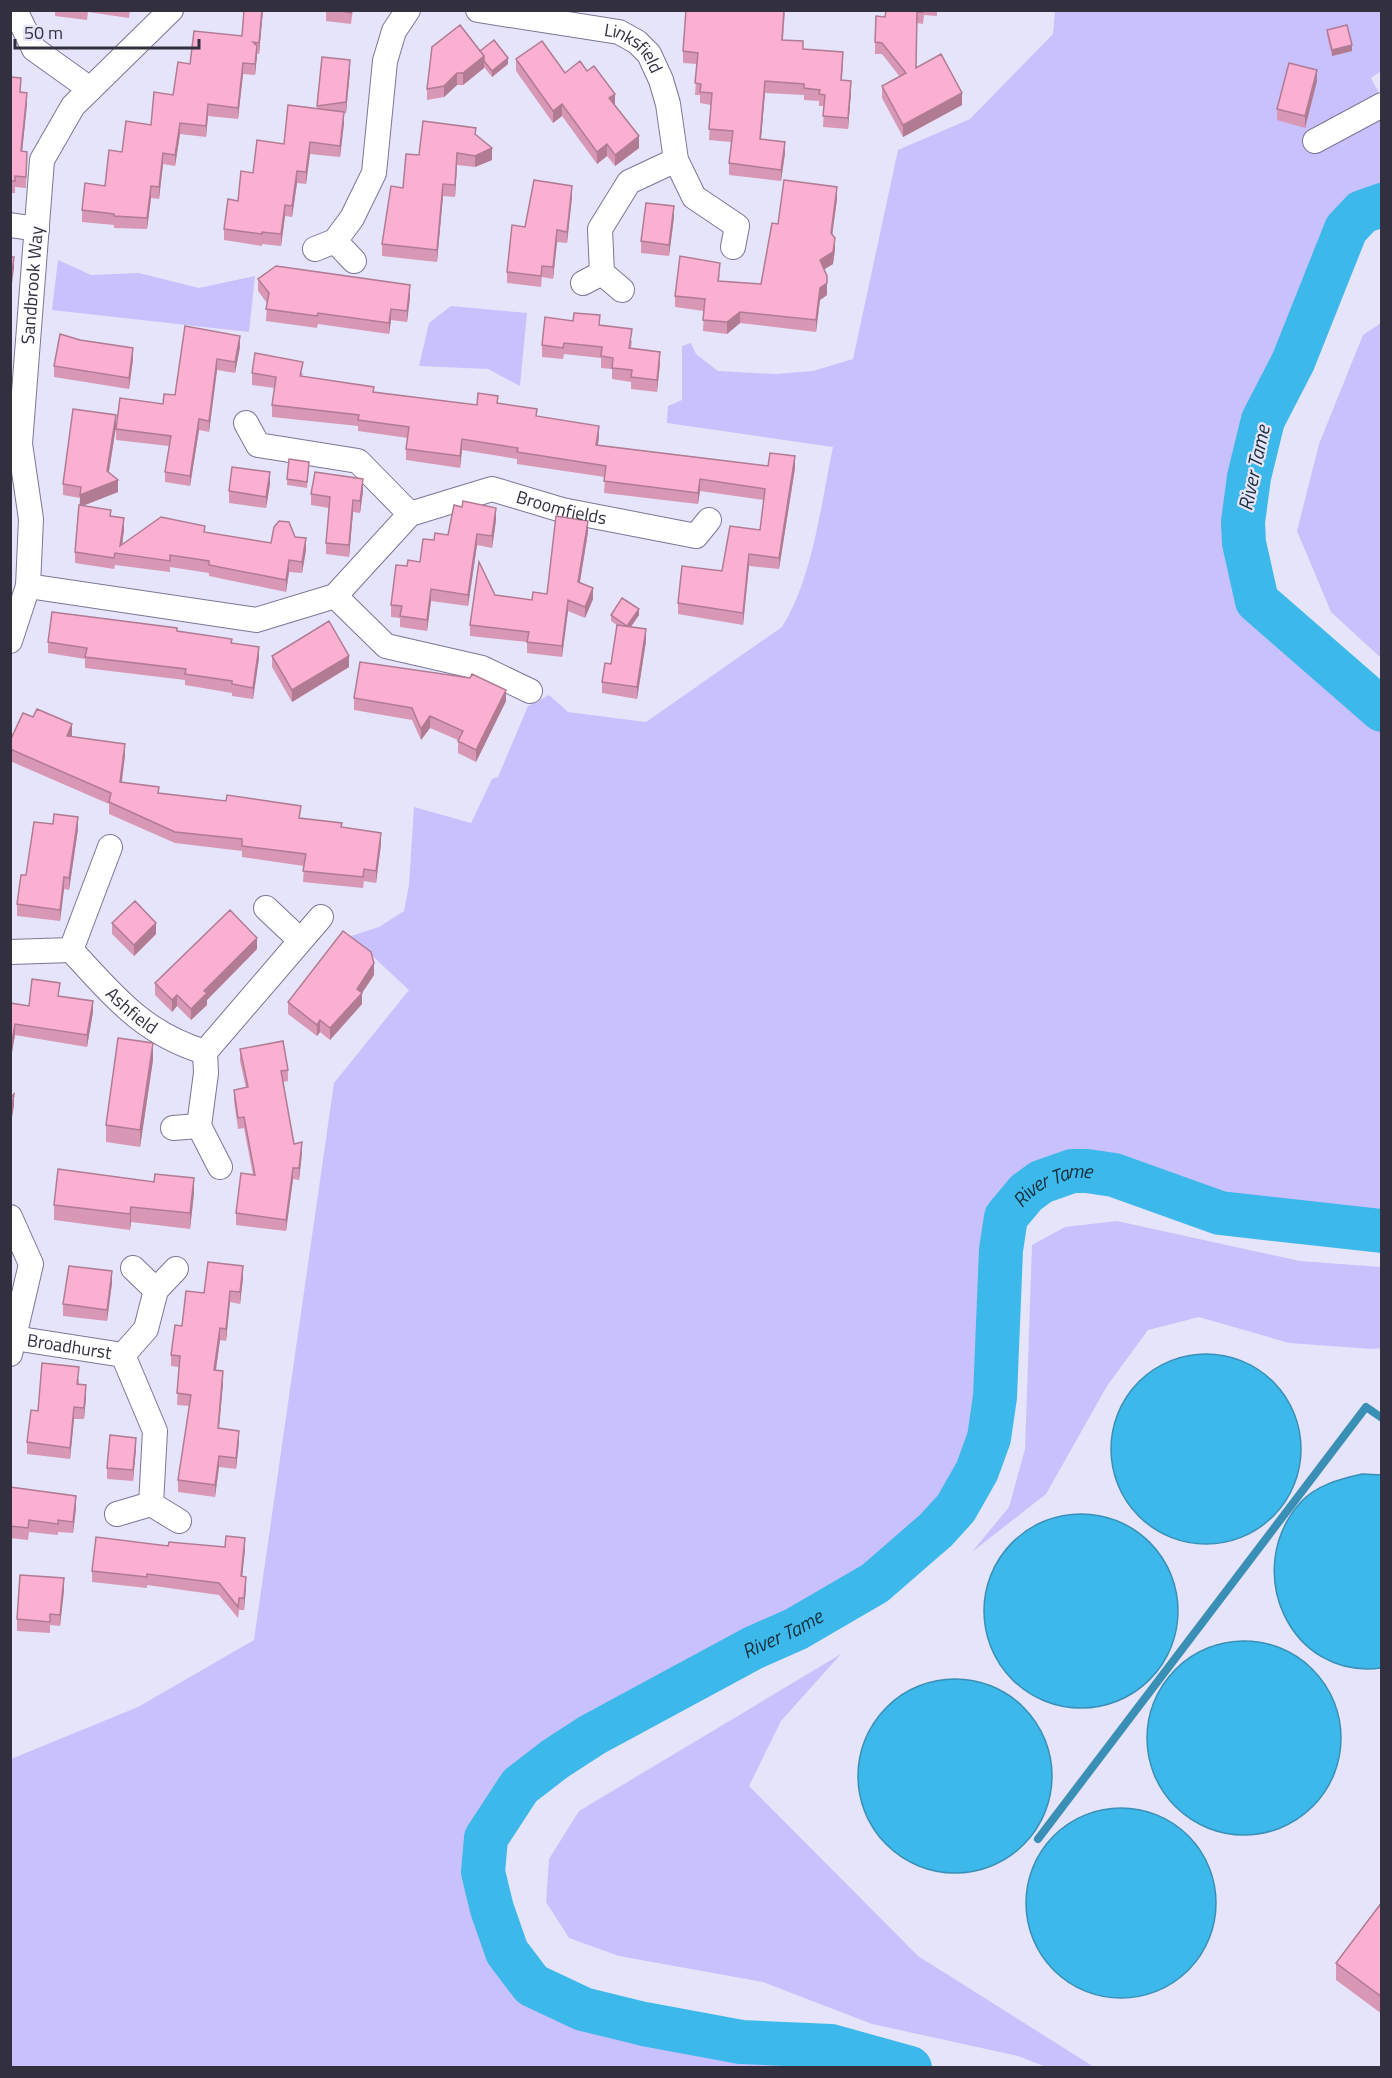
<svg xmlns="http://www.w3.org/2000/svg" width="1392" height="2078" viewBox="0 0 1392 2078" font-family="'Titillium Web',sans-serif">
  <style>
    .green { fill: #c9c0fe }
    .water { fill: #3db8eb; stroke: #3a8fb7; stroke-width: 1.5 }
    .lines { fill: none; stroke-linecap: round; stroke-linejoin: round }
    .stream { stroke: #3a8fb7; stroke-width: 8 }
    .river { stroke: #3db8eb; stroke-width: 44 }
    .street-casing { stroke: #7b7697; stroke-width: 26 }
    .street { stroke: #fff; stroke-width: 24 }
    .wall { fill: #d897b5 }
    .shaded-wall { fill: #b07b93 }
    .building { fill: #fbb0d2; stroke: #b07b93; stroke-width: 1.5 }
    .labels { text-anchor: middle; stroke-width: 4.5; stroke-linejoin: round; paint-order: stroke }
    .street-label { font-size: 18px; fill: #32303e; stroke: #e6e4fa }
    .water-label { font-size: 20px; font-style: italic; fill: #162f3b; stroke: #e6e4fa }
  </style>
  <rect width="100%" height="100%" fill="#e6e4fa"/>
  <path class="green" d="M1055,11H1381V71L1371,78L1381,97V205L1362,212L1346,229L1293,362L1263,420L1249,477L1243,522L1244,543L1257,601L1381,710V1231L1220,1213L1114,1175L1087,1171H1072L1041,1182L1026,1193L1006,1217L1001,1250L995,1397L989,1438L977,1471L956,1508L909,1555L875,1583L796,1629L753,1648L592,1735L555,1759L520,1787L486,1838L483,1872L492,1909L507,1952L532,1985L583,2009L644,2024L741,2042L831,2046L910,2067L11,2068V1759L138,1707L254,1640L334,1083L409,990L351,936L379,927L404,911L409,885L414,807L471,823L492,779L498,777L528,706L549,695L568,712L646,722L782,627C813,578 821,503 833,447L667,423L668,406L682,400V346L691,343L696,354L718,371L775,374L813,371L853,359L898,150L970,119L1053,34Z
    M58,260L91,275L139,273L199,288L255,276L249,332L52,310Z
    M451,306L527,313L520,386L488,369L419,366L429,323Z
    M1381,323V658L1331,612L1297,531L1319,444L1363,335Z
    M1117,1221L1300,1261L1381,1267V1348L1372,1349L1289,1343L1199,1317L1148,1330L1107,1386L1046,1494L972,1552L1009,1507L1025,1449L1032,1245L1065,1227Z
    M841,1654L781,1721L749,1786L918,1956L1094,2067H1046L1018,2056L872,2024L763,1982L619,1956L569,1938L546,1902L549,1859L579,1811Z"/>
  <path class="water" d="M1111 1449a95 95 0 1 1 190 0a95 95 0 1 1-190 0Z
    M1362,1474L1382,1475L1381,1668C1290,1680 1241,1570 1300,1503C1316,1485 1340,1479 1362,1474Z
    M984 1611a97 97 0 1 1 194 0a97 97 0 1 1-194 0Z
    M1147 1738a97 97 0 1 1 194 0a97 97 0 1 1-194 0Z
    M858 1776a97 97 0 1 1 194 0a97 97 0 1 1-194 0Z
    M1026 1903a95 95 0 1 1 190 0a95 95 0 1 1-190 0Z"/>
  <g class="lines">
    <path class="stream" d="M1038,1839L1366,1407L1382,1418"/>
    <g class="river">
      <path d="M1382,205L1362,212L1346,229L1293,362L1263,420L1249,477L1243,522L1244,543L1257,601L1382,710"/>
      <path id="s1" d="M910,2068L831,2046L741,2042L644,2024L583,2009L532,1985L507,1952L492,1909L483,1872L486,1838L520,1786L555,1759L592,1735L753,1648L796,1629L875,1583L936,1530L956,1508L977,1471L989,1438L995,1397L1001,1250L1006,1217L1026,1193L1041,1182L1072,1171H1087L1114,1175L1220,1213L1382,1231"/>
    </g>
    <g class="street-casing">
      <g id="street">
        <path d="M15,10L34,49L90,89"/>
        <path id="s2" d="M478,10L619,32L637,42L649,54L661,80L668,104L676,160L694,197L737,226L733,247"/>
        <path d="M1315,141L1382,105"/>
        <path d="M10,225L37,229"/>
        <path d="M335,241L354,261"/>
        <path d="M315,249L335,241L352,218L374,173L385,61L394,31L408,10"/>
        <path d="M583,283L602,273"/>
        <path d="M622,290L602,273L600,229L629,182L676,160"/>
        <path d="M246,423L258,445L358,461L410,514"/>
        <path id="s3" d="M28,586L256,620L335,596L410,514L492,489L562,510L696,536L709,520"/>
        <path d="M335,596L386,646L482,668L530,691"/>
        <path id="s4" d="M10,641L28,586L31,519L20,444L42,160L73,106L171,10"/>
        <path d="M266,908L300,940"/>
        <path d="M71,950L110,847"/>
        <path id="s5" d="M10,952L71,950C114,996 142,1033 205,1052L321,917"/>
        <path d="M205,1052L206,1073L199,1126L220,1167"/>
        <path d="M173,1128L199,1126"/>
        <path d="M10,1217L31,1264L10,1354"/>
        <path d="M133,1268L156,1290"/>
        <path id="s6" d="M14,1338L123,1355"/>
        <path d="M151,1504L179,1521"/>
        <path d="M117,1514L151,1504L155,1431L123,1355L146,1329L156,1290L176,1269"/>
      </g>
    </g>
    <use href="#street" class="street"/>
  </g>
  <path class="wall" d="M55,10H130L129,18L88,12L87,20L55,16Z
    M263,10L259,54H257L255,75L243,74L238,119L208,116L206,137L180,134L175,166L163,164L159,199L151,198L147,229L114,228V225L82,222V210L105,186L122,152L151,125L173,95L190,64L242,36Z
    M326,10H353L351,24L326,21Z
    M785,10L783,40L803,49L843,64L842,80L851,92L848,129L823,127L824,106H819V101L804,100V95L765,93L761,139L785,153L781,181L729,175V163L731,142L709,140L711,105L700,103V95H695L697,64L683,63V51Z
    M886,10H937V16L924,15L923,24L917,23L916,68L962,105L903,137L882,98V86L900,77L882,54H875V42L885,17Z
    M1327,30L1352,51L1332,56L1327,36Z
    M480,51L508,64L492,77L484,67V68L463,85H457L444,97L427,100V89Z
    M322,57L350,71L346,113L344,114V123L340,157L310,154L306,184L297,183L292,217L285,216L281,246L262,244V246L224,240V229L238,201L253,173L284,144L317,109Z
    M516,59L565,73L587,71L615,105L639,148L615,166L607,156L597,164L562,116L553,123L516,71Z
    M10,77L21,92L27,104L22,151L27,163L26,188L15,187V193H10Z
    M1317,81L1305,128L1277,120V109Z
    M476,135L492,160L475,167L457,165L455,197L443,196L437,262L382,256V244L403,188L419,155Z
    M572,197L567,243L557,242L553,279L542,277L541,287L507,283V272L525,227Z
    M837,199L832,234L835,249L833,264L824,269L827,295L820,300L816,332L740,323L727,334L703,331L704,311L675,307V296L720,274L719,281L761,284L778,224Z
    M674,217L669,256L641,253V241Z
    M258,279L410,297L407,322L391,320L389,334L318,324L317,328L266,321L267,303L258,291Z
    M600,325L632,341L631,348L660,363L657,392L631,389V382L612,379V369L601,368V358L564,354L563,359L542,357V345Z
    M185,326L240,347L235,373L217,370L209,432L199,430L190,486L165,482V472L169,446L116,440V429L163,404L175,395Z
    M133,359L129,389L54,377V366Z
    M252,373H303L302,376L374,392L477,405L498,404L599,437L598,445L768,466L795,468L779,569L749,566L743,625L678,614V603L722,571L760,530L764,500L700,491L698,504L604,493L605,477L517,464V459L462,450L460,468L406,460V449L408,438L358,431V426L272,417V405L275,388L252,385Z
    M116,427L109,472L118,492L82,506L111,516L124,530L122,545L205,532L271,543L295,537L306,550L302,573L289,572L286,592L209,576V573L170,567V572L115,565L114,569L75,563V552L80,498L63,495V484Z
    M309,468L307,488L287,485V479Z
    M270,484L266,508L229,503V491Z
    M363,491L360,513L353,512L349,557L326,554V543L329,508L311,505V494Z
    M462,507L496,520L492,548L477,545L468,606L431,601L427,631L400,627V618L391,617V605L407,566L420,562L434,540L448,535Z
    M588,532L580,582L593,599L585,618L568,611L562,657L527,653V642L470,636V625L495,595L532,600L547,594Z
    M611,615H639L631,627L646,641L637,699L602,693V682L611,664L617,625L611,621Z
    M177,631L232,643L259,658L253,699L232,696V693L185,685V680L85,668V659L48,653V642Z
    M272,656L349,667L292,702L272,667Z
    M354,698L506,701L476,762L458,753V740L430,728L421,740L412,720L354,710Z
    M72,736L71,737L125,755L122,782L159,793L301,819L342,827L381,844L376,883L364,881L363,888L303,882L304,866L242,857V851L175,843L109,814V804L10,761V741Z
    M78,829L69,890L64,889L60,921L17,916V904L26,875Z
    M112,923L156,934L134,956L112,934Z
    M257,949L207,1000V1005L191,1020L177,1006L172,1012L155,995V983Z
    M374,975L362,993V1004L330,1040L320,1032L317,1036L288,1014V1002Z
    M60,996L93,1012L87,1047L15,1035L11,1058H10V1003L29,1006Z
    M240,1049L288,1070V1081L283,1082L294,1144L302,1153L299,1180L293,1179L286,1231L236,1225V1213L253,1175L244,1128L238,1129L234,1101V1090L246,1088L240,1061Z
    M153,1060L140,1147L106,1142V1125Z
    M194,1193L190,1229L131,1222L130,1230L54,1220V1205Z
    M243,1278L240,1304L230,1302L226,1341L220,1340L216,1371L223,1383L219,1428L239,1442L236,1469L219,1467L215,1497L178,1492V1480L190,1406L177,1405L179,1367L171,1366V1355L182,1326L204,1293Z
    M112,1283L107,1321L63,1316V1304Z
    M79,1379V1384L86,1397L84,1419H74L70,1459L27,1454V1442L38,1411Z
    M136,1449L133,1481L107,1479V1468Z
    M10,1487L76,1508L73,1533L58,1532V1535L29,1532L28,1540L10,1538Z
    M168,1546L245,1549L242,1576L246,1588L244,1610H239L238,1618L219,1595L147,1585V1588L92,1582V1571Z
    M64,1590L60,1626L50,1625V1633L17,1631V1619Z
    M1382,1902V2014L1336,1980V1963Z"/>
  <path class="shaded-wall" d="M262,10H263L259,54V43Z
    M1352,45V51L1332,56V50Z
    M257,46V57L255,75V64Z
    M484,56V68L463,85V73Z
    M508,58V64L492,77V71Z
    M350,60V71L346,113V102Z
    M243,63V74L238,119V108Z
    M1317,70V81L1305,128V116Z
    M457,73V85L444,97V86Z
    M765,81V93L760,150V139Z
    M851,81V92L848,129V118Z
    M27,93V104L21,163V151Z
    M962,93V105L903,137V125Z
    M615,94V105L609,98Z
    M208,104V116L206,137V126Z
    M562,104V116L553,123V111Z
    M344,112V123L340,157V146Z
    M180,123V134L175,166V155Z
    M639,136V148L615,166V155Z
    M310,142V154L306,184V172Z
    M785,142V153L781,181V170Z
    M607,144V156L597,164V152Z
    M492,148V160L475,167V156Z
    M163,153V164L159,199V187Z
    M457,153V165L455,197V185Z
    M297,171V183L292,217V206Z
    M443,184V196L437,262V250Z
    M151,186V198L147,229V218Z
    M572,186V197L567,243V232Z
    M837,187V199L831,244V233Z
    M285,205V216L281,246V234Z
    M674,206V217L669,256V245Z
    M557,230V242L553,279V267Z
    M835,238V249L833,264L820,272V260Z
    M14,257V269L10,298V286Z
    M827,276V295L820,300L816,332V320L820,288Z
    M410,285V297L407,322V311Z
    M391,309V320L389,334V323Z
    M740,312V323L727,334V322Z
    M240,336V347L235,373V362Z
    M133,348V359L129,389V378Z
    M660,352V363L657,392V380Z
    M217,359V370L209,432V421Z
    M116,415V427L107,483V471Z
    M199,419V430L190,486V476Z
    M599,426V437L596,456V445Z
    M462,439V450L460,468V456Z
    M795,456V468L779,569V558Z
    M270,472V484L266,508V497Z
    M363,479V491L360,513V501Z
    M700,479V491L698,504V493Z
    M118,480V492L80,507V495Z
    M353,500V512L349,557V545Z
    M496,508V520L492,548V536Z
    M124,518V530L121,554L120,546Z
    M588,521V532L578,593V582Z
    M477,534V545L468,606V595Z
    M306,538V550L302,573V562Z
    M749,554V566L743,625V613Z
    M289,560V572L286,592V580Z
    M593,588V599L585,618V607Z
    M431,589V601L427,631V620Z
    M568,600V611L562,657V646Z
    M639,609V615L627,632V626Z
    M646,629V641L637,699V687Z
    M259,647V658L253,699V688Z
    M349,656V667L292,702V690Z
    M506,690V701L476,762V750Z
    M430,716V728L421,740V729Z
    M72,724V736L67,748V736Z
    M125,744V755L120,794V782Z
    M78,817V829L69,890V878Z
    M381,833V844L376,883V871Z
    M64,877V889L60,921V910Z
    M156,923V934L134,956V945Z
    M257,938V949L207,1000V1005L191,1020V1009L204,991Z
    M374,963V975L362,993V1004L330,1040V1028Z
    M177,995V1006L172,1012V1000Z
    M93,1001V1012L87,1047V1035Z
    M320,1020V1032L317,1036V1025Z
    M15,1024V1035L11,1058V1047Z
    M153,1043V1060L140,1147V1130Z
    M14,1094V1106L10,1129V1117Z
    M302,1142V1153L299,1180V1168Z
    M293,1168V1179L286,1231V1220Z
    M194,1178V1193L190,1229V1213Z
    M131,1207V1222L130,1230V1214Z
    M243,1266V1278L240,1304V1292Z
    M112,1271V1283L107,1321V1310Z
    M230,1291V1302L226,1341V1329Z
    M220,1328V1340L214,1382V1370Z
    M223,1371V1383L218,1440V1428Z
    M86,1385V1397L84,1419V1408Z
    M74,1407V1419L70,1459V1448Z
    M239,1431V1442L236,1469V1458Z
    M136,1438V1449L133,1481V1470Z
    M219,1456V1467L215,1497V1485Z
    M76,1496V1508L73,1533V1522Z
    M245,1538V1549L241,1588V1576Z
    M246,1577V1588L244,1610V1598Z
    M64,1578V1590L60,1626V1615Z"/>
  <path class="building" d="M244,10H262L259,43L253,42L257,46L255,64L243,63L238,108L208,104L206,126L180,123L175,155L163,153L159,187L151,186L147,218L114,216V214L82,210L85,183L105,186L109,150L122,152L126,121L151,125L154,92L173,95L178,62L190,64L194,31L242,36Z
    M335,10H352L351,13Z
    M686,10H784L782,40L803,41V49L843,52L841,80L851,81L848,118L823,116L825,95L819,94L820,90L804,88V84L765,81L760,139L785,142L781,170L729,163L733,131L709,129L712,93L700,92L701,84L695,83L698,53L683,51Z
    M886,10H923V12H917L916,68L941,54L962,93L903,125L882,86L906,73L882,43L875,42L876,16L885,17Z
    M460,25L484,56L463,73H457L444,86L427,89L432,47Z
    M1347,25L1352,45L1332,50L1327,30Z
    M494,40L508,58L492,71L484,61V56L480,51Z
    M542,41L565,73L580,61L587,71L594,66L615,94L609,98L639,136L615,155L607,144L597,152L562,104L553,111L516,59Z
    M322,57L350,60L346,102L317,106Z
    M1289,63L1317,70L1305,116L1277,109Z
    M10,77L21,78L20,92L27,93L21,151L27,152L26,177L15,176V181H10Z
    M288,105L344,112L340,146L310,142L306,172L297,171L292,206L285,205L281,234L262,232V234L224,229L228,199L238,201L241,171L253,173L257,140L284,144Z
    M423,121L476,128L475,134L492,148L475,156L457,153L455,185L443,184L437,250L382,244L391,186L403,188L406,154L419,155Z
    M534,180L572,186L567,232L557,230L553,267L542,266L541,276L507,272L512,225L525,227Z
    M784,180L837,187L831,233L835,238L833,252L820,260L827,276V283L820,288L816,320L740,312L727,322L703,320L705,299L675,296L680,256L720,263L718,281L761,284L772,223L778,224Z
    M646,203L674,206L669,245L641,241Z
    M10,257H14L10,286Z
    M276,266L410,285L407,311L391,309L389,323L318,313L317,316L266,309L269,293L258,279Z
    M574,313L600,315L599,325L632,329L629,348L660,352L657,380L631,377L632,370L612,368L613,358L601,356L602,347L564,343L563,348L542,345L545,317L573,321Z
    M185,326L240,336L235,362L217,359L209,421L199,419L190,476L165,472L171,436L116,429L120,398L163,404L164,394L175,395Z
    M60,334L80,340L133,348L129,378L54,366Z
    M255,353L303,362L300,376L374,387L373,392L477,405L478,393L498,396L497,403L537,409L536,416L599,426L596,445L768,466L770,453L795,456L779,558L749,554L743,613L678,603L682,566L722,571L730,526L760,530L765,489L700,479L698,493L604,481L606,466L517,452L518,448L462,439L460,456L406,449L409,427L358,420L359,415L272,405L276,377L252,373Z
    M73,409L116,415L107,471L118,480L80,495L81,487L63,484Z
    M289,459L309,462L307,482L287,479Z
    M232,467L270,472L266,497L229,491Z
    M315,472L363,479L360,501L353,500L349,545L326,543L330,497L311,494Z
    M463,501L496,508L492,536L477,534L468,595L431,589L427,620L400,616L402,606L391,605L396,565L407,566L408,560L420,562L423,539L434,540L435,533L448,535L454,505L462,507Z
    M79,505L111,510L110,516L124,518L120,546L161,517L205,526L204,532L271,543L274,527L279,521L289,522L295,537L306,538L302,562L289,560L286,580L209,565V561L170,555V561L115,553L114,558L75,552Z
    M556,516L588,521L578,582L593,588L585,607L568,600L562,646L527,642L529,632L470,625L479,562L495,595L532,600L533,592L547,594Z
    M622,598L639,609L627,626L611,615Z
    M52,612L177,628V631L232,639L231,643L259,647L253,688L232,684V681L185,674L186,669L85,657L87,648L48,642Z
    M329,621L349,656L292,690L272,656Z
    M617,625L646,629L637,687L602,682L605,663L611,664Z
    M360,662L470,678L472,674L506,690L476,750L458,741L463,731L430,716L421,729L412,708L354,698Z
    M37,709L72,724L67,736L125,744L120,782L159,787L158,793L226,801L227,795L301,806L299,818L342,823L341,827L381,833L376,871L364,869L363,877L303,871L306,854L242,846V839L175,832L109,802L111,793L10,749V741L23,713L33,717Z
    M54,814L78,817L69,878L64,877L60,910L17,904L21,875H26L34,822L53,824Z
    M135,901L156,923L134,945L112,923Z
    M230,910L257,938L204,991L207,993L191,1009L177,995L172,1000L155,983Z
    M343,931L371,952L374,963L357,989L362,993L330,1028L320,1020L317,1025L288,1002Z
    M32,979L60,983L58,996L93,1001L87,1035L15,1024L11,1047H10V1003L29,1006Z
    M118,1038L153,1043L140,1130L106,1125Z
    M283,1041L288,1070L281,1071L294,1144L302,1142L299,1168H293L286,1220L236,1213L241,1173L255,1175L244,1117L238,1118L234,1090L248,1087L240,1049Z
    M14,1094L10,1117V1098Z
    M58,1169L154,1182L155,1174L194,1178L190,1213L131,1207L130,1214L54,1205Z
    M208,1262L243,1266L240,1292L230,1291L226,1329L220,1328L214,1370L223,1371L218,1428L239,1431L236,1458L219,1456L215,1485L178,1480L191,1395L177,1393L180,1356L171,1355L175,1325L182,1326L186,1291L204,1293Z
    M69,1266L112,1271L107,1310L63,1304Z
    M42,1363L79,1367L77,1384L86,1385L84,1408L74,1407L70,1448L27,1442L31,1410L38,1411Z
    M110,1435L136,1438L133,1470L107,1468Z
    M10,1487L76,1496L73,1522L58,1520V1524L29,1520L28,1528L10,1526Z
    M226,1536L245,1538L241,1576L246,1577L244,1598H239L238,1607L219,1583L147,1574V1577L92,1571L96,1537L168,1546L169,1542L225,1547Z
    M20,1575L64,1578L60,1615L50,1614V1622L17,1619Z
    M1382,1902V1997L1336,1963Z"/>
  <g class="labels">
    <g class="street-label">
      <text dy="6" stroke="none"><textPath href="#s2" startOffset="164">Linksfield</textPath></text>
      <text dy="6" stroke="none"><textPath href="#s4" startOffset="360">Sandbrook Way</textPath></text>
      <text dy="6" stroke="none"><textPath href="#s3" startOffset="582">Broomfields</textPath></text>
      <text dy="6" stroke="none"><textPath href="#s5" startOffset="147">Ashfield</textPath></text>
      <text dy="6" stroke="none"><textPath href="#s6" startOffset="56">Broadhurst</textPath></text>
    </g>
    <g class="water-label">
      <text transform="translate(1254 468) rotate(-78)" y="7">River Tame</text>
      <text dy="7" stroke="none"><textPath href="#s1" startOffset="1491">River Tame</textPath></text>
      <text dy="7" stroke="none"><textPath href="#s1" startOffset="915">River Tame</textPath></text>
    </g>
  </g>
  <rect width="1392" height="2078" fill="none" stroke="#32303e" stroke-width="24"/>
  <path d="M15 39v9h184v-9" fill="none" stroke="#32303e" stroke-width="3"/>
  <text x="24" y="39" font-size="18" fill="#32303e" stroke="#e6e4fa" stroke-width="4.5" paint-order="stroke">50 m</text>
</svg>
